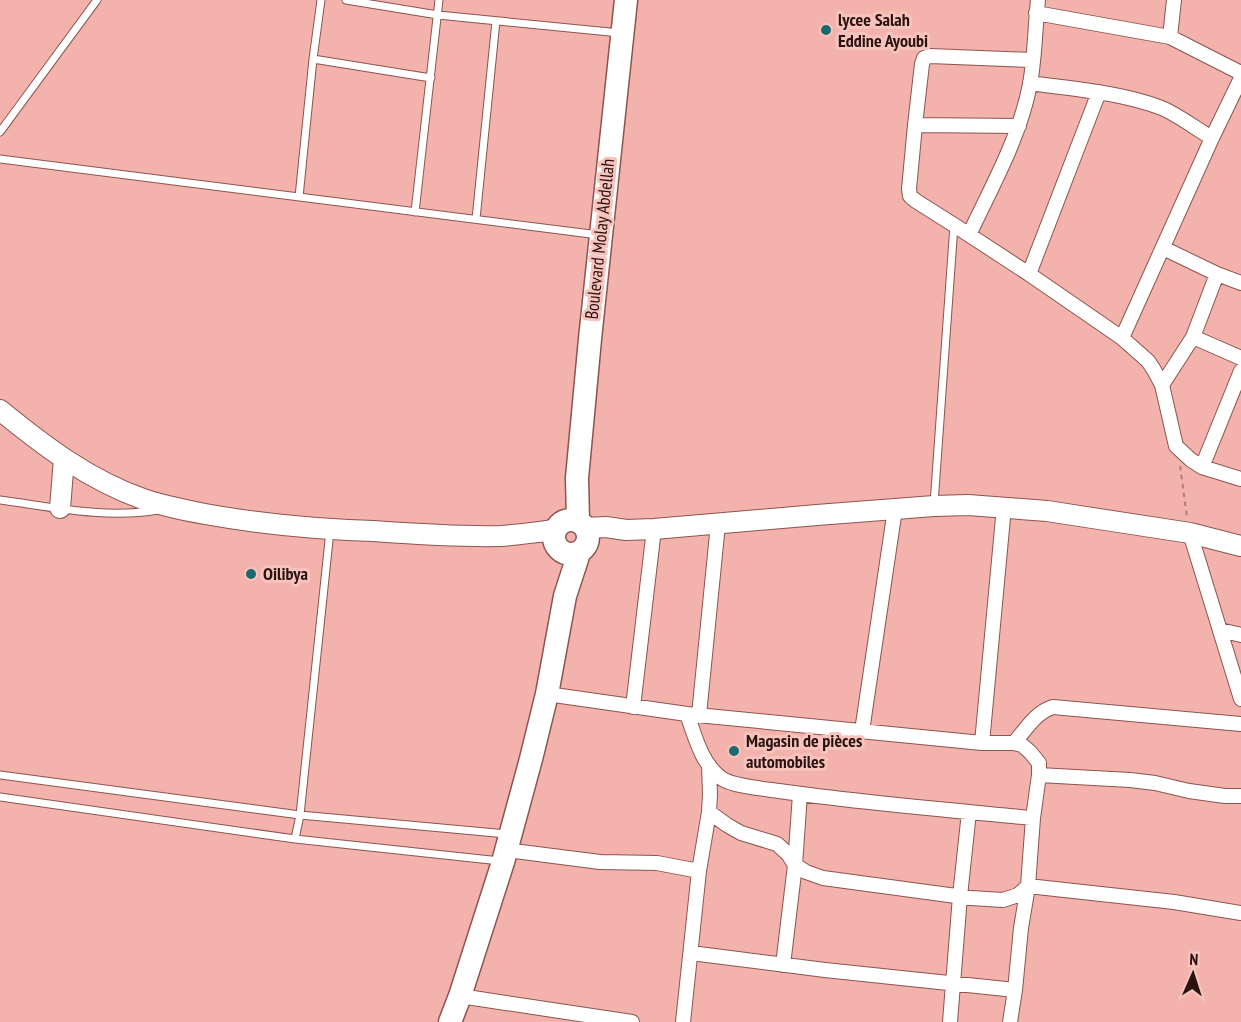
<svg xmlns="http://www.w3.org/2000/svg" width="1241" height="1022" viewBox="0 0 1241 1022" font-family="'PT Sans Narrow',sans-serif">
  <style>
    .lines { fill: none; stroke-linecap: round; stroke-linejoin: round }
    .service-casing { stroke: #8c544e; stroke-width: 9 }
    .minor-casing { stroke: #8c544e; stroke-width: 16 }
    .secondary-casing { stroke: #8c544e; stroke-width: 22 }
    .primary-casing { stroke: #8c544e; stroke-width: 25 }
    .path { stroke: #b07d78; stroke-width: 2; stroke-dasharray: 4.5 4.5; stroke-linecap: butt }
    .service { stroke: #fff; stroke-width: 7 }
    .minor { stroke: #fff; stroke-width: 14 }
    .secondary { stroke: #fff; stroke-width: 20 }
    .primary { stroke: #fff; stroke-width: 22 }
    .poi-dot { fill: #1c6870; stroke: #f8c3bd; stroke-width: 2 }
    .labels { text-anchor: middle; stroke-width: 6; stroke-linejoin: round; paint-order: stroke }
    .poi-label { font-size: 18px; font-weight: bold; fill: #291310; stroke: #f8c3bd; text-anchor: start }
    .street-label { font-size: 18px; fill: #291310; stroke: #f8c3bd }
  </style>
  <rect width="100%" height="100%" fill="#f3b2ab"/>
  <g class="lines">
    <g class="service-casing">
      <path id="service" d="M346,0L438,15L620,33
        M313,59L431,78
        M0,132L97,0
        M0,159L599,235
        M299,197L313,59L321,0
        M415,212L439,0
        M476,219L496,21
        M0,500C52,507 106,519 158,510
        M934,504L954,225
        M0,775L300,815L507,834
        M0,797L295,839L500,861
        M295,839L300,815L330,531"/>
    </g>
    <g class="minor-casing">
      <path id="minor" d="M1036,13L1170,37L1241,73
        M1170,37L1174,0
        M1032,60L930,56L924,58L922,64L915,125L909,189L910,196L916,201L954,225L1029,274L1122,338L1148,361L1154,370L1162,385
        M1030,83C1073,89 1118,92 1159,107C1176,113 1196,129 1212,138
        M915,125L1019,126
        M969,235C992,186 1020,137 1030,84C1035,56 1035,28 1038,0
        M1163,248L1217,274L1241,283
        M1029,274L1099,92
        M1217,274L1193,337L1162,385L1176,446L1191,460L1202,467L1241,479
        M1193,337L1241,358
        M1122,338L1212,138L1241,78
        M1202,467L1241,371
        M1190,533L1241,699
        M1220,630L1241,635
        M547,694L687,714L982,743L1004,507
        M633,707L654,529
        M687,714C695,736 701,763 721,778C731,786 765,789 779,791C863,803 948,810 1033,818
        M699,715L718,524
        M862,731L895,509
        M982,743H1014L1022,745L1030,752L1039,763V775L1033,818L1028,886L1021,928L1015,990L1010,1022
        M1014,743C1026,729 1036,712 1053,707L1241,724
        M1039,775L1130,780L1155,783L1189,791L1225,796H1241
        M709,812L727,825L741,833L777,844L788,854L795,865L806,872L823,878L971,898L1003,900L1018,895L1028,886L1174,902L1241,913
        M506,850L600,862L657,863L699,871
        M691,953L825,970L1015,990
        M783,965L795,865L800,794
        M460,996L632,1022
        M683,1022L699,871L709,812L710,795L709,765
        M950,1022L960,896L969,812"/>
    </g>
    <g class="secondary-casing">
      <path id="secondary" d="M0,410C44,446 89,480 143,499C163,506 184,510 205,514C260,524 316,529 373,531C415,534 458,537 500,536C518,535 537,532 555,530
        M60,508L64,459
        M585,528L606,527L626,530L654,529L817,515L934,506L968,505L1047,511L1190,533L1241,546"/>
    </g>
    <g class="primary-casing">
      <path id="primary" d="M554 537a17 17 0 1 1 34 0a17 17 0 1 1-34 0Z
        M578,521L577,478L590,339L626,0
        M450,1022L460,996L503,862L531,759L547,694L565,596L579,553"/>
    </g>
    <path class="path" d="M1180,466L1187,517"/>
    <use href="#service" class="service"/>
    <use href="#minor" class="minor"/>
    <use href="#secondary" class="secondary"/>
    <use href="#primary" class="primary"/>
  </g>
  <g class="poi-dot">
    <circle cx="826" cy="30" r="6"/>
    <circle cx="251" cy="574" r="6"/>
    <circle cx="734" cy="751" r="6"/>
  </g>
  <g class="labels">
    <g class="poi-label">
      <text x="838" y="26">lycee Salah<tspan x="838" dy="21">Eddine Ayoubi</tspan></text>
      <text x="263" y="580">Oilibya</text>
      <text x="746" y="747">Magasin de pièces<tspan x="746" dy="21">automobiles</tspan></text>
    </g>
    <g class="street-label">
      <text transform="translate(600 239) rotate(-84)" y="6">Boulevard Molay Abdellah</text>
    </g>
  </g>
  <g transform="translate(1193 974) rotate(3)" stroke="#f8c3bd" stroke-width="4.5" paint-order="stroke">
  <path d="M0-4.5L10 22L0 15L-10 22Z" fill="#291310"/>
  <text y="-9" font-size="16" font-weight="bold" text-anchor="middle" fill="#291310">N</text>
  </g>
</svg>
